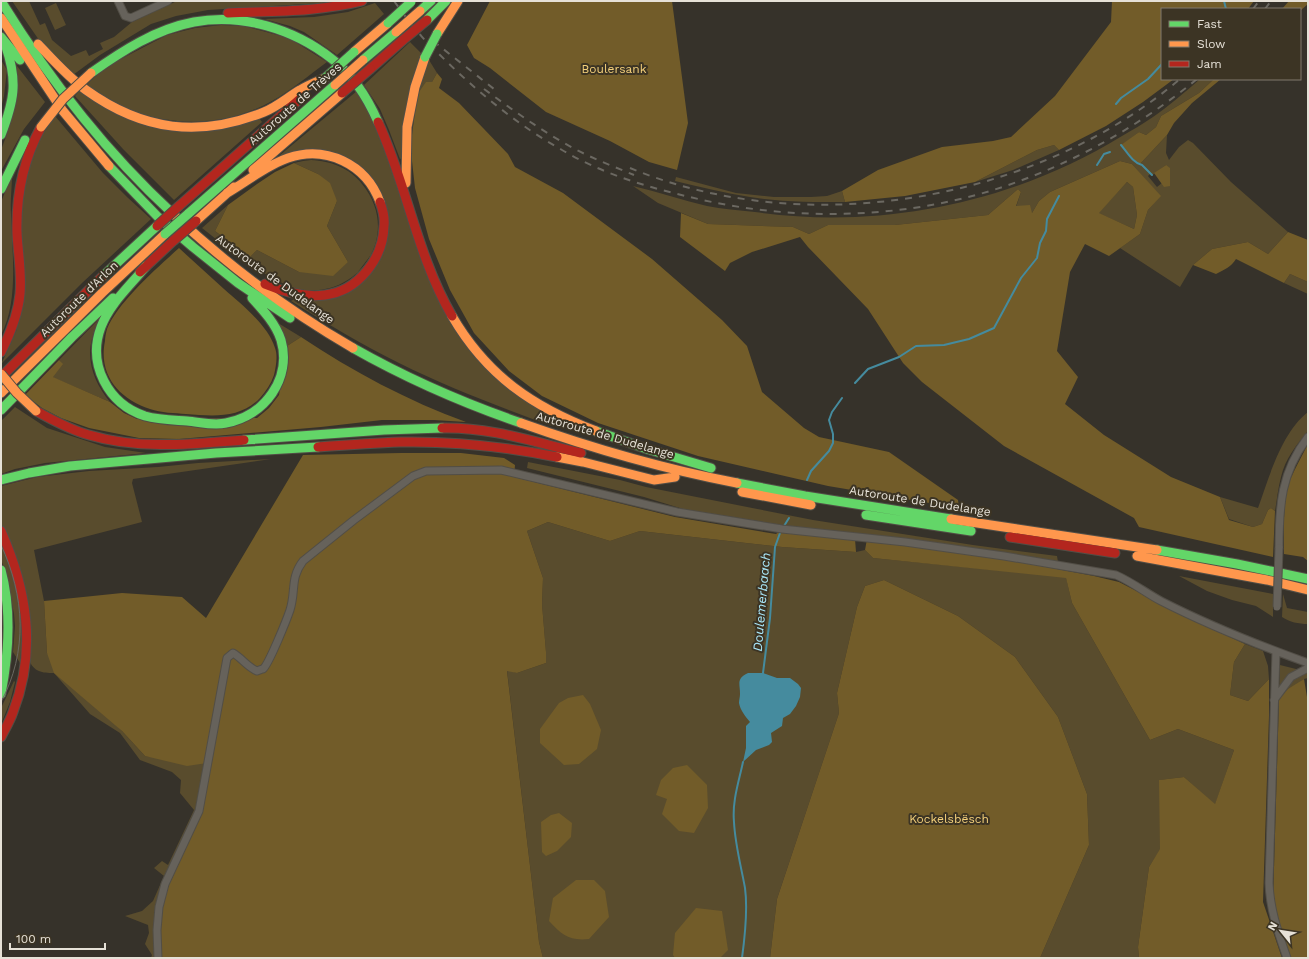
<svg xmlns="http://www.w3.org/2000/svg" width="1309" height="959" viewBox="0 0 1309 959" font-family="'Work Sans',sans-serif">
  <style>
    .green { fill: #594c2d; fill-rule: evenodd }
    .forest { fill: #725c29; fill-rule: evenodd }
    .water { fill: #458b9e }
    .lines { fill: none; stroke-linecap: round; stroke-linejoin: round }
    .stream { stroke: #458b9e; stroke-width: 2 }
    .street-casing { stroke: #524e46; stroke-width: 9 }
    .fast-casing { stroke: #524e46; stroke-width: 11 }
    .slow-casing { stroke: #524e46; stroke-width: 11 }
    .jam-casing { stroke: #524e46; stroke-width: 11 }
    .street { stroke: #66625b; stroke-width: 7 }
    .fast { stroke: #63d668; stroke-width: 9 }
    .slow { stroke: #ff974d; stroke-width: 9 }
    .jam { stroke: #b3261e; stroke-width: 9 }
    .tram { stroke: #6b6861; stroke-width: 1 }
    .rail { stroke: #6b6861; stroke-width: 2; stroke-dasharray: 7 7; stroke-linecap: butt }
    .street-bridge-casing { stroke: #524e46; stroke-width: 9; stroke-linecap: butt }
    .fast-bridge-casing { stroke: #524e46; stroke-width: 11; stroke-linecap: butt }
    .slow-bridge-casing { stroke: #524e46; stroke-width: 11; stroke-linecap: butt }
    .jam-bridge-casing { stroke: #524e46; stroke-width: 11; stroke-linecap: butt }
    .street-bridge { stroke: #66625b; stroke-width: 7 }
    .fast-bridge { stroke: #63d668; stroke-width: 9 }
    .slow-bridge { stroke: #ff974d; stroke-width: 9 }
    .jam-bridge { stroke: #b3261e; stroke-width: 9 }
    .labels { text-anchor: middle; stroke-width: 4; stroke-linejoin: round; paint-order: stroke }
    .park-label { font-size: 12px; fill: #f4d07b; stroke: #3c3424 }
    .street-label { font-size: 12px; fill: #e6e1d7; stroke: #3c3424 }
    .water-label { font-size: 13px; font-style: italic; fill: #aae8fa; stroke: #3c3424 }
  </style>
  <rect width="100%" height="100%" fill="#36322a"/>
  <path class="green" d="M12,1H29L40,25L45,23L52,40L71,56L86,50L89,56L103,49L100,43L114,37L132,22L177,1H330L322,3L208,10L176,16L151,24L100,55L73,75L39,40Z
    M56,3L66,25L55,30L45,8Z
    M375,3L384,14L337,55L304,32L290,26L264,19L314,17L348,12Z
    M221,25L244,26L289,38L327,62C309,75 292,90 272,101C227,126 179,127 131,111C125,109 120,105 115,102C105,97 95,91 85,86L99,73L119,60L167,35L195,28Z
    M410,42L423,55L402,158L400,159L389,130L380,109L364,85Z
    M1,60L7,70L4,96L1,108Z
    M429,60L437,73L432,82L417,95Z
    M17,66L45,102L24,129L1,171V150L7,134Z
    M1200,79H1214L1199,93L1161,116L1156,127L1146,135L1139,132L1121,146L1140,164L1167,135L1166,153L1169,160L1179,147L1188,140L1193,143L1231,182L1288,232L1268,254L1248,242L1212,249L1193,265L1180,287L1120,248L1140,234L1148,210L1160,196L1132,164L1120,161L1050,192L1039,201L1032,213L1016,207L1021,192L1018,189L988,215L895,225H828L809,234L793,227L708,224L658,203L633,186C658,192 682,200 707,206C722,209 739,210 755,212C881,230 1013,203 1122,136C1132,130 1143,124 1153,117C1169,106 1185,92 1200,79ZM1166,165L1162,183L1157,187L1148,176L1150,174L1151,176Z
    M79,91L159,128L259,118L262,122L174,200L123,149L75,96Z
    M357,91L369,111L465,344L555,419L552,426C500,407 449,388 399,363C362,345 326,323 291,301L294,299L339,297L389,231L354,161L280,155Z
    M55,116L103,173L127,197L151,219L82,283L1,364L6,354L17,329L21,220L24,181L38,141Z
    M1054,145L1059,150L1013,170L975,182L1037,150Z
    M311,160C331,161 350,168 362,184C404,235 357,304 293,288C288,286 282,283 277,280C249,267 226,247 202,228L228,205L215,231L250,257L257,250L299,272L348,262L327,226L337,201L318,174L294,163L303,161Z
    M12,175C12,188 10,201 11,214C12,253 19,300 1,335V202Z
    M676,177L736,193L774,197H811L827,196L842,191L845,202C813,202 781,202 750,197C725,193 700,187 675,181Z
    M1127,182L1133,187L1137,215L1134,229L1098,213Z
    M1290,274L1308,282V294L1284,283Z
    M100,318C97,325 94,332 92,339C86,362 95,384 110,402L52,377L62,364L59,360Z
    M278,323L301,337L287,346Z
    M15,407L47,428L105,447L146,453L45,463L15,469L1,474V421Z
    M1308,412V431C1297,444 1285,459 1281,477C1278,488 1277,500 1275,511L1271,508L1268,510L1262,524L1253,527L1229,519L1220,497L1258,508C1269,478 1281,433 1308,412Z
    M271,459L133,479L132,483L142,522L34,550L44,601L47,653L122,731L145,756L208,763L158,958H151L152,955L145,944L149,933L148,925L125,916L142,911L153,901L164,876L154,868L162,861L168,865L194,810L180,793L181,780L172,772L140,760L120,733L90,714L54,673C42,673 34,672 29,660L7,536L1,525V486L37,477L89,471L158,467L198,463Z
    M528,462L620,480L646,487L813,520L973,545L1057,556L1058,562L788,526L683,509L644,497L527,468Z
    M548,522L610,541L640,531L782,547L856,552L865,550L873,558L1066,577L1072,603L1150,740L1178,729L1234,750L1215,805L1184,777L1160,780V850L1149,867L1138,947L1139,958H1040L1089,845L1087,794L1058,717L1015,657L958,616L884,580L865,586L857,607L837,693L839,713L777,899L770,958H543L539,942L507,670L517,673L546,663V652L542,604L543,578L527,531Z
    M1,539L9,556L23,623L20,663L13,652L15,626L14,614L7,578L1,559Z
    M1179,576L1273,594V617L1256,606L1232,600L1207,591Z
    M1283,594L1287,608L1308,612V624C1298,624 1290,622 1282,617Z
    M1245,644L1263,651L1268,666L1269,679L1248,701L1230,695L1234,662Z
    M1280,665L1308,672V678L1304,679L1279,699Z
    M14,681L15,682L10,702L1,724V708Z"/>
  <path class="forest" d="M490,1H672L688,123L677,170L649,162L610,141L546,112L490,68L474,58L467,45Z
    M1112,1H1254L1248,9H1162V79H1174L1143,102L1106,126L1059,150L1054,145L1037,150L975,182L905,196L845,202L842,191L878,170L942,147L993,141L1011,137L1055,96L1111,22Z
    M1289,1H1308V4L1300,11V9H1282Z
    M437,73L442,79L439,88L459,103L508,154L515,167L563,193L652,259L722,320L747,346L762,392L804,428L819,437L889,452L958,500L959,508L828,486L698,456L598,423L542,396L509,371L474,333L450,290L429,239L415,188L411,152L412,135L417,95L426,82H432Z
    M1214,79H1221L1192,103L1174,123L1167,135L1140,164L1132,158L1121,145L1139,132L1146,135L1156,127L1161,116L1199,93Z
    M1120,161L1132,164L1161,196L1148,210L1140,234L1109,256L1085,244L1070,272L1057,351L1078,377L1065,404L1104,435L1171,477L1220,497L1229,520L1253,527L1262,524L1268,510L1271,508L1275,511L1273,557L1139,527L1134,518L1004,446L922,382L903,363L868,309L808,247L800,237L752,252L730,263L725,271L680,237L681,213L708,224L793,227L809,234L828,225H895L988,215L1018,189L1021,192L1016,206L1030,205L1032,213L1039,201L1050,192ZM1127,182L1133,187L1137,215L1134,229L1099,213Z
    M294,163L318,174L330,183L337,201L327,226L348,262L333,276L299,272L257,250L250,257L215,231L228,205L257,184L275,172Z
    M1166,165L1170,168V186L1164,187L1154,173Z
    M1288,232L1308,240V282L1290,274L1284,283L1236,259C1231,267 1224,270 1216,274L1193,265L1212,249L1248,242L1268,254Z
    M179,248C194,262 209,275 224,289C241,304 268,325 275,348C278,356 276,366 274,375C271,384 266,391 260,398C240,419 213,416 186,414C175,413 161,413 150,409C119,399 98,375 105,341C105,337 106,333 107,329C118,302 157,268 179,248Z
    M301,337C352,371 408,401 466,422L434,420H382L321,427L179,439L139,438L89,428L61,418L42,408L25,395L59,360L63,364L53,377L110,402L124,413L137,419L257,418L269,408L279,395L287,346Z
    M1308,444V561L1303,557L1284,554C1284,530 1282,504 1290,480C1295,468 1302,456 1308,444Z
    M401,453H461L504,458L515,465L514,477L675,517L776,534L780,531L855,539L856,552L782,547L640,531L610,541L548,522L527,531L543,578L542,604L546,652V663L517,673L507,671L539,942L543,958H158L159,907L199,811L207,763L187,766L145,756L122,731L54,673L47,653L44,601L122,593L182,597L206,618L303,455Z
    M867,539L1004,559L1094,576L1119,582L1201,624L1245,644L1234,662L1230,695L1248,701L1269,679V716L1263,902L1282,958H1139L1138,947L1149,867L1160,849L1159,780L1184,777L1215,804L1234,750L1178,729L1150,740L1072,603L1066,578L873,558L865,550Z
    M884,580L958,616L1015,657L1058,717L1087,794L1089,845L1040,958H770L777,899L839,713L837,693L857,607L865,586Z
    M1304,679L1308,703V958H1291L1280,929L1273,901L1279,699L1288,689Z
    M583,695L590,704L601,730L597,749L579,764L564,765L540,743V729L559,703L568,698Z
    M687,765L707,785L708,808L694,833L679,831L662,814L667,799L656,795L661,780L673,768Z
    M559,813L572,823L571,837L557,851L546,856L542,852L541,822L551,815Z
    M576,880H594L605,891L609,917L589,939C569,941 562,935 549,921L553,898Z
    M696,908L722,911L728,950L720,958H675L673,955L675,933Z"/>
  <path class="water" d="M748,673H763L777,678H790L798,684L801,688L800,697L796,706L790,714L783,718L782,726L771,733L772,742L769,745L756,750L743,762L746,748V726L750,722C746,717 740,710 739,703C739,700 740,697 740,694C740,683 736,679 748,673Z"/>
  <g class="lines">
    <path class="stream" d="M1224,1L1226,9
      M1116,104L1121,98L1148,79L1162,64
      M1121,145C1127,152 1133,163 1142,165L1152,175
      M1097,165L1104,154L1110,152
      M855,383L868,369L899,357L916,346L944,345L969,339L994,328L1021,278L1037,258L1040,243L1046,231L1047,219L1059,196
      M807,480L811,471L829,451L833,443V434L829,420L832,412L842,398
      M784,526L789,518
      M763,673L770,618L775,547L780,533
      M742,958C745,936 748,910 745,888C741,866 735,844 734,822C732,801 739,781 743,762"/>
    <g class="street-casing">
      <path id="street" d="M118,1L125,16L131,18L168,1
        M1279,548C1279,506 1281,472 1308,437
        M1276,651L1269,883C1270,910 1278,932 1287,958
        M1274,700L1291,677L1308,668
        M158,958L157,930L159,907L165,884L199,811L227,658L233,653C242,658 247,667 257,671C257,671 262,669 263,669C269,664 287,619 290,610C296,591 290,578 303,561L354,520L413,476L426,471L501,470L677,512L782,529L905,542L1004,556L1116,575C1132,582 1146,593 1161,601C1208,625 1258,645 1308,663"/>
    </g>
    <g class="fast-casing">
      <path id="fast" d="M1,1C49,79 105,151 172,213
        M420,11L431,1
        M427,20L446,1
        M1,37L20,60
        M363,60L396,32
        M91,73C122,51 156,29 194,22C242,13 294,29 332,59C352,74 368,99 378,122
        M1,135C14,101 18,82 6,47
        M109,166L158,217L193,247L238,283L290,318
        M1,189L25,140
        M188,214L335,85
        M146,266C131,285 110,303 101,327C87,364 108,404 145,416C159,420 173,420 187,421C200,422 213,426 226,423C265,416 292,378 281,340C276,324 263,310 252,298
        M103,276L157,226
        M353,348C406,378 463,403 521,423
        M1,410L72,337L113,298
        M596,431L647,449L711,468
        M244,440L384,430L442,428
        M1,480L29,473L70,466L216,453L318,447
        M737,483L805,496L951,519
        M866,515L971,531
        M1157,550L1237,564L1308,579
        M1,570C12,611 9,653 1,694"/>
    </g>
    <g class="slow-casing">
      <path id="slow" d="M1,18L63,111L109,166
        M437,34L458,1
        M38,44C53,60 68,77 86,90C143,131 200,138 264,112C277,107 288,97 300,90C308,85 316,82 325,78
        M354,52L388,23
        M253,170L342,93
        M406,183L407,127L415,87L425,57
        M227,193C246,182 267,165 288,158C326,145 366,164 380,202
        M172,213C226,264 289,311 353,348
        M196,221L234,187
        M452,316C487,376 533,407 596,431
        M1,393L102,293L165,234
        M521,423C591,448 664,469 737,483
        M557,457L583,462L654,480L675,477
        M742,492L811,505
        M951,519L1157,550
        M1137,556L1267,580L1308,590"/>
    </g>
    <g class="jam-casing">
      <path id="jam" d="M228,13C273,11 318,12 362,1
        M370,69L403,40
        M378,122C407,185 417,256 452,316
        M179,206L302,97
        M140,272L173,241
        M265,284C284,292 304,298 325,295C358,291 383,259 384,226C385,218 383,210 380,202
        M1,352C10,334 18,315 20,294C22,274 18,253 17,233C16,195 23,160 41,127
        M1,377L103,276
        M36,411C53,420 70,430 89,435C139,450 193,444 244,440
        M442,428C491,427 534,442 581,453
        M318,447C345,445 373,443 400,442C451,441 507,447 557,457
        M1,531C27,590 37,650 13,712C10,721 5,729 1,737
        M1010,537L1115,553"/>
    </g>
    <use href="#street" class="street"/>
    <use href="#fast" class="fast"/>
    <use href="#slow" class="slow"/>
    <use href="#jam" class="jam"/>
    <path class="tram" d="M1,545C25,596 28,652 1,702"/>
    <path class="rail" d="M394,1C402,12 410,23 419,33C424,40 431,46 438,53C475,90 516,124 562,150C601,173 646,187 690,197C787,221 894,220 990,191C1065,168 1136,129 1197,79
      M1253,9L1259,1
      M1265,9L1271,1
      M433,41L494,89
      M484,89C510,108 536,127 564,143C586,156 610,165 634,175
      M630,168C806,241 1035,202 1180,79"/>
    <g class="street-bridge-casing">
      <path id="street-bridge" d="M1277,607L1279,548"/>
    </g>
    <g class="fast-bridge-casing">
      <path id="fast-bridge" d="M388,23L411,2
        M425,57L437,34
        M325,78L354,52
        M165,234L188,214"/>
    </g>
    <g class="slow-bridge-casing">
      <path id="slow-bridge" d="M396,32L420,11
        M335,85L363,60
        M41,127L63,99L91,73
        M1,374L17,393L36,411"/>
    </g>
    <g class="jam-bridge-casing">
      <path id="jam-bridge" d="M403,40L427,20
        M342,93L370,69
        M157,226L179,206
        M173,241L196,221"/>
    </g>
    <use href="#street-bridge" class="street-bridge"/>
    <use href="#fast-bridge" class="fast-bridge"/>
    <use href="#slow-bridge" class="slow-bridge"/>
    <use href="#jam-bridge" class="jam-bridge"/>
  </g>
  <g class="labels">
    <g class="park-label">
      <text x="614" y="73">Boulersank</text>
      <text x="949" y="823">Kockelsbësch</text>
    </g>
    <g class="street-label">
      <text transform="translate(295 104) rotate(-41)" y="4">Autoroute de Trèves</text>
      <text transform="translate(275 279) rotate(36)" y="4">Autoroute de Dudelange</text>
      <text transform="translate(79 299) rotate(-44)" y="4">Autoroute d'Arlon</text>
      <text transform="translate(605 435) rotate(16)" y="4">Autoroute de Dudelange</text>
      <text transform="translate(920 501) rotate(9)" y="4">Autoroute de Dudelange</text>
    </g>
    <g class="water-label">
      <text transform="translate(761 602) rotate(-85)" y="5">Doulemerbaach</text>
    </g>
  </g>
  <rect width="1309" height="959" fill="none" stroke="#e6e1d7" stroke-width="4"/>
  <rect x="1161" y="8" width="140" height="72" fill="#3c3424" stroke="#80796c"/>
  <rect x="1169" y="21" width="20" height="6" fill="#63d668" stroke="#80796c"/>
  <text x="1197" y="28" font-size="12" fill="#e6e1d7">Fast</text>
  <rect x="1169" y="41" width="20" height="6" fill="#ff974d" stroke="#80796c"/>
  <text x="1197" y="48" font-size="12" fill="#e6e1d7">Slow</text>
  <rect x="1169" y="61" width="20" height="6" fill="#b3261e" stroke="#80796c"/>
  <text x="1197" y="68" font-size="12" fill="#e6e1d7">Jam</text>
  <g transform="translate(1281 931) rotate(300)" stroke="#3c3424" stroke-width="3" paint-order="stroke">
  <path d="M0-3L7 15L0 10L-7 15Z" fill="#e6e1d7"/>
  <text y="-6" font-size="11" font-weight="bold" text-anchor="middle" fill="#e6e1d7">N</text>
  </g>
  <path d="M10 943v6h95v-6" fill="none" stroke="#e6e1d7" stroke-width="2"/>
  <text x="16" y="943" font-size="12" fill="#e6e1d7" stroke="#3c3424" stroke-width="3" paint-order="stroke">100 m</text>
</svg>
